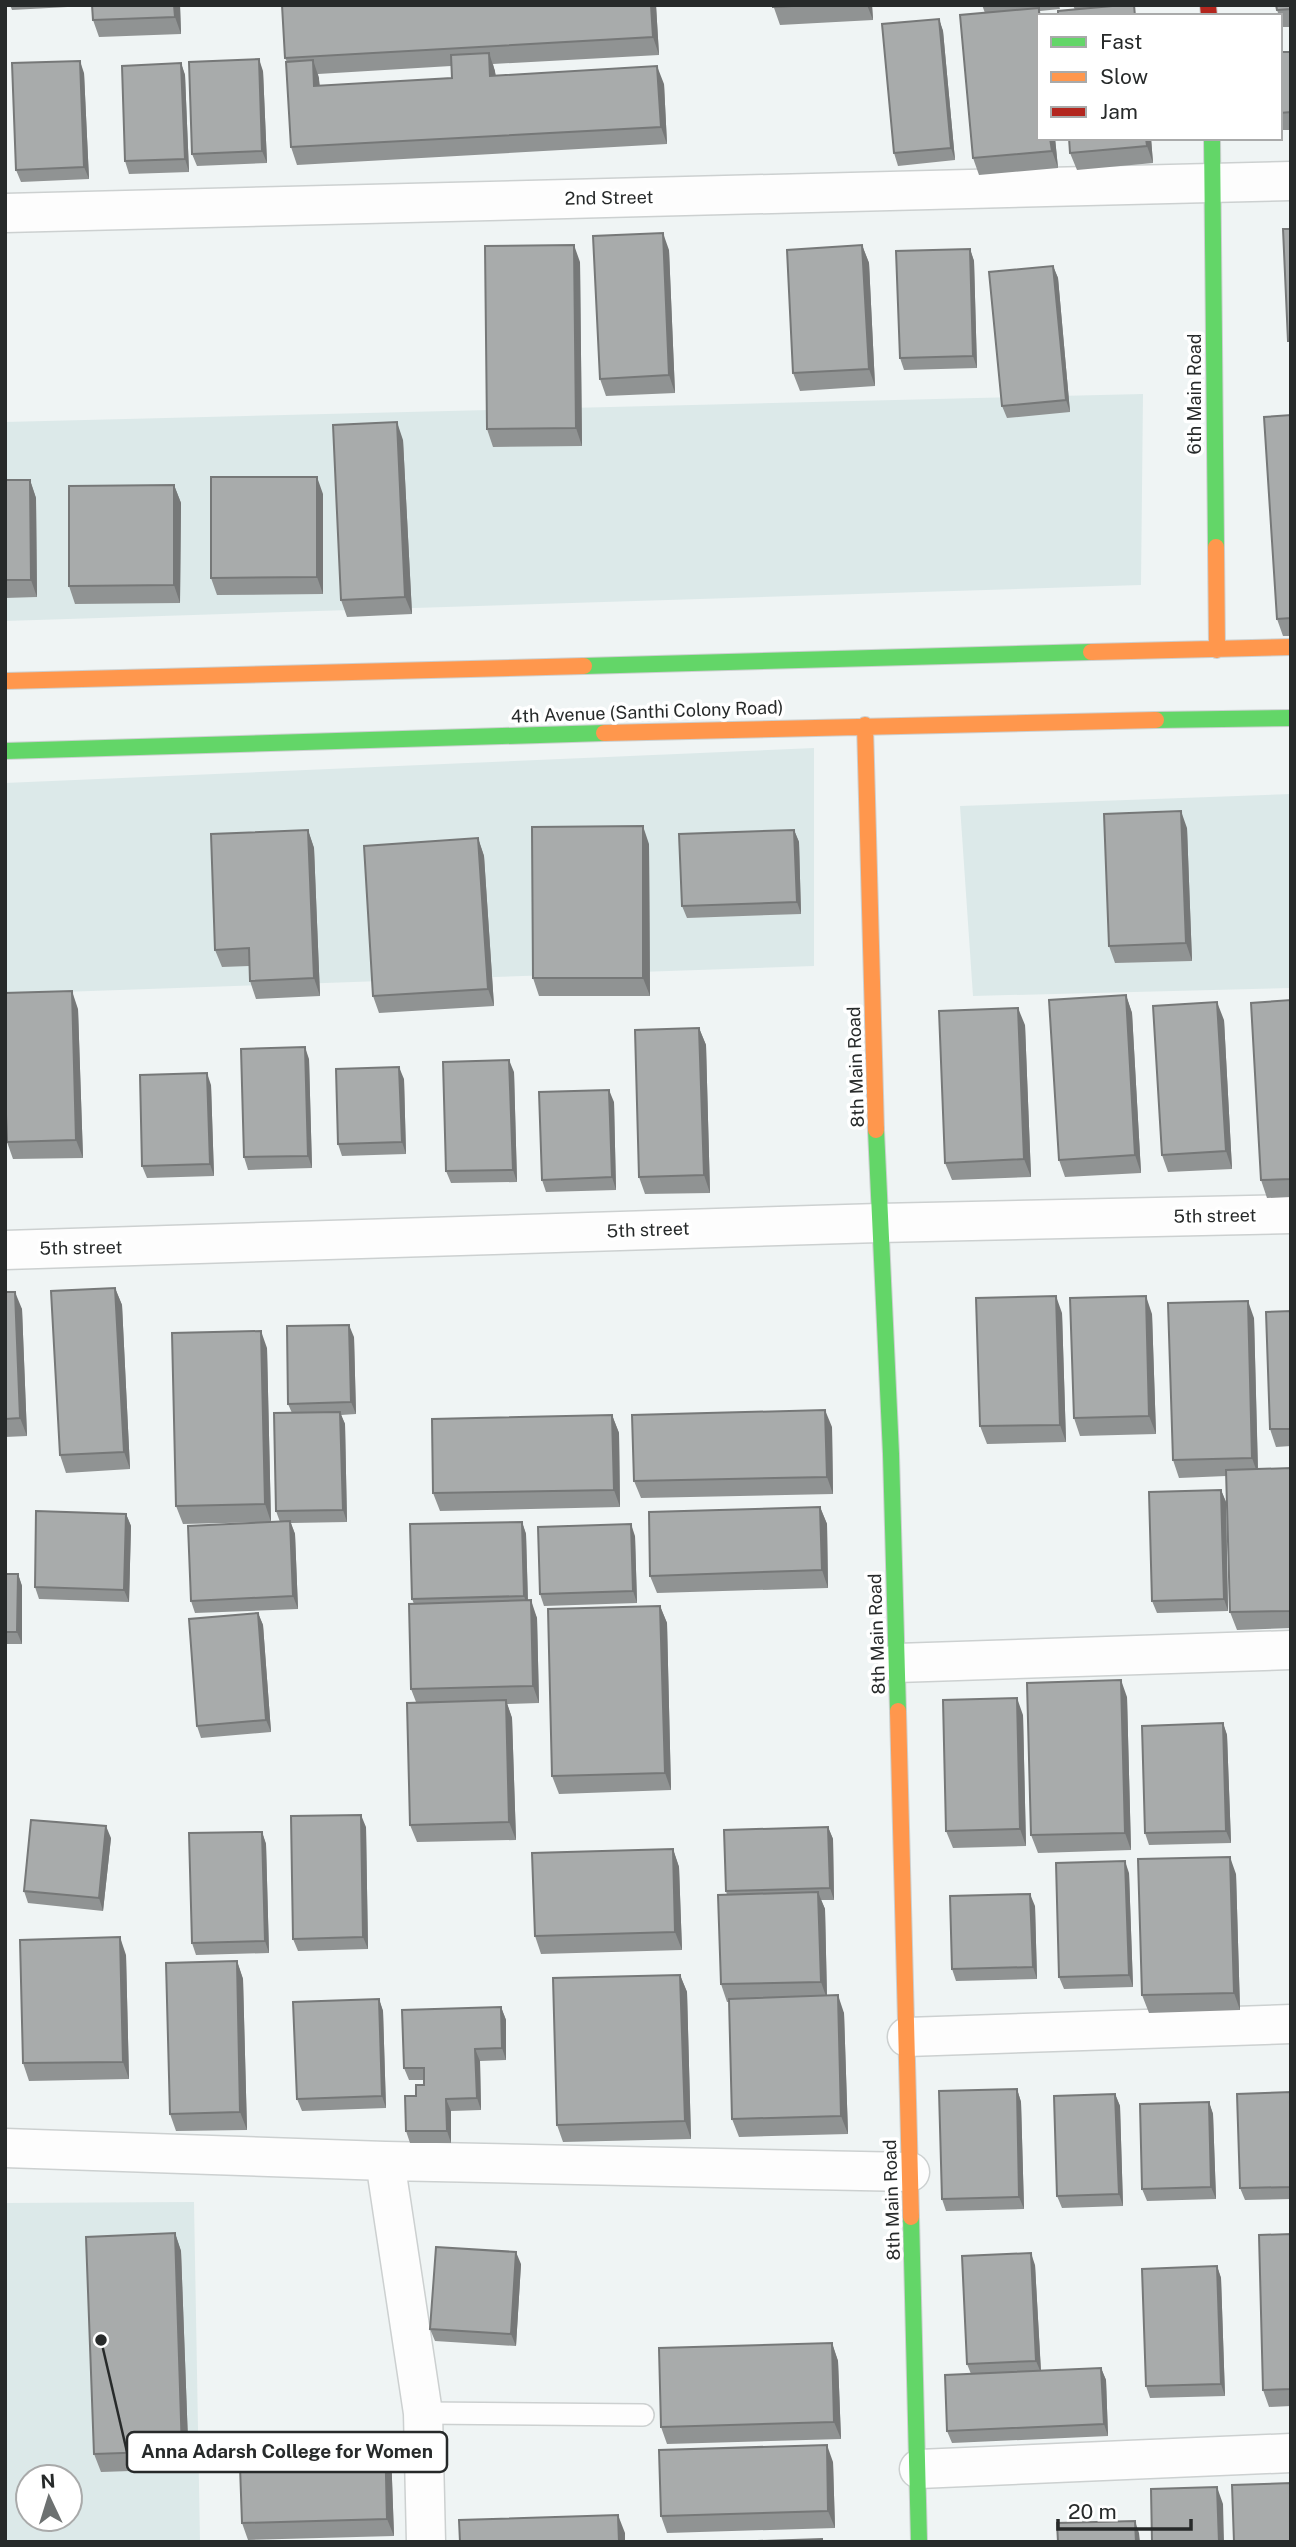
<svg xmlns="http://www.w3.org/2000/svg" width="1296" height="2547" viewBox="0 0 1296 2547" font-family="'Public Sans',sans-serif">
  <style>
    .built { fill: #dce9e9; fill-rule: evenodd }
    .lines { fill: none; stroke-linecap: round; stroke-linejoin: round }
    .lane-casing { stroke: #ccd0d0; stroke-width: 24 }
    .street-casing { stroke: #ccd0d0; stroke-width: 41 }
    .fast-casing { stroke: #ccd0d0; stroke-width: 18 }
    .slow-casing { stroke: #ccd0d0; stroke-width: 18 }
    .jam-casing { stroke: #ccd0d0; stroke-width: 18 }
    .lane { stroke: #fdfdfd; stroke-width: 21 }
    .street { stroke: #fdfdfd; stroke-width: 38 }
    .fast { stroke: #63d668; stroke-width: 16 }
    .slow { stroke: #ff974d; stroke-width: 16 }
    .jam { stroke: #b3261e; stroke-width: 16 }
    .wall { fill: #909393; fill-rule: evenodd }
    .shaded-wall { fill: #767878 }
    .building { fill: #a8abab; stroke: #767878; stroke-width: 2 }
    .labels { text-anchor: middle; stroke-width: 7; stroke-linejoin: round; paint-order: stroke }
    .street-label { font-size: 18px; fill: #272a2a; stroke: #fff }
    .leader { fill: none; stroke: #272a2a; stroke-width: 2.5 }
    .callout-dot { fill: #272a2a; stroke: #fff; stroke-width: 2.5 }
    .callout { fill: #fff; stroke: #272a2a; stroke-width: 2.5 }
    .callout-label { font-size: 19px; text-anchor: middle; font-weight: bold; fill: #272a2a }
  </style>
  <rect width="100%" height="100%" fill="#eff4f4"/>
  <path class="built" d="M1143,394L1141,585L5,621V422Z
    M814,748V966L5,994V783Z
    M1291,794V988L973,996L960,806Z
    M194,2202L200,2542H5V2203ZM28,2477H70V2519H28Z"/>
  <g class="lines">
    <g class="lane-casing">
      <path id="lane" d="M423,2413L643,2415"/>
    </g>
    <g class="street-casing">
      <path id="street" d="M5,213L1291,181
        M5,1250L879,1223L1291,1214
        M897,1663L1291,1650
        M907,2037L1291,2024
        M5,2148L385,2161L910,2172
        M385,2161L423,2413L426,2542
        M919,2469L1291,2453"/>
    </g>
    <g class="fast-casing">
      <path id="fast" d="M1212,138L1216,547
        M584,666L1091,652
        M1156,720L1291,718
        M5,751L604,733
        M876,1130L891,1454L898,1711
        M911,2217L919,2542"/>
    </g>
    <g class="slow-casing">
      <path id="slow" d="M1216,547L1217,650
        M1091,652L1291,647
        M5,681L584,666
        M865,725L876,1130
        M604,733L1156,720
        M898,1711L911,2217"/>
    </g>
    <g class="jam-casing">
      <path id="jam" d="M1208,5L1209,16"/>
    </g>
    <use href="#lane" class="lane"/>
    <use href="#street" class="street"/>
    <use href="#fast" class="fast"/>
    <use href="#slow" class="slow"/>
    <use href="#jam" class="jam"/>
  </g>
  <path class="wall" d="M10,5L86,6L12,10Z
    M180,5L181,34L99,37L93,20Z
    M656,5L659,55L493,64L496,76L664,84L667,144L297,165L291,147L287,62L285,58ZM451,66L452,78L320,86L318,74Z
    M773,5H872L873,20L780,25Z
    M982,5H1059L1060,9L1040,11L1041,16L1039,138H1055L1058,168L979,175L973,158L985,13Z
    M1073,5H1134L1075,10Z
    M1291,5V27H1283L1280,20V16H1279L1277,10Z
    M939,19L943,31L955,160L898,166L894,153Z
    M1280,52H1291V130H1280Z
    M181,63L185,75L189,172L129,174L125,161Z
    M263,71L267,163L197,166L192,154Z
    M84,73L89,179L21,182L16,170Z
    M1151,138L1153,163L1077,170L1070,153Z
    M862,245L869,263L875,386L800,391L793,373Z
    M970,249L974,261L977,368L904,370L900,358Z
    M669,250L675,393L606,396L600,379Z
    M580,262L582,446L493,447L487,429Z
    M1053,266L1058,278L1070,412L1007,418L1002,406Z
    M1291,415V636H1283L1277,619Z
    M403,440L412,614L347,617L341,600Z
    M5,480H30L36,498L37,597L5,598Z
    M174,485L181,503L180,603L75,604L69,586Z
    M323,494V594L217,595L211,578Z
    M1187,828L1192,961L1115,963L1109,946Z
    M308,830L314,848L320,996L256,999L250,981L249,966L222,967L215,950Z
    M794,830L799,842L801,914L687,918L682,906Z
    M478,838L484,856L494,1006L379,1013L373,996Z
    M649,844L650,996H539L533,978Z
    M1126,995L1132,1013L1141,1173L1065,1177L1059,1160Z
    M1291,1000V1197L1267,1198L1261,1180Z
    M78,1009L83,1158L13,1159L7,1142Z
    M1224,1020L1232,1169L1168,1172L1162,1155Z
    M1025,1025L1031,1177L952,1180L945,1163Z
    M699,1028L706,1045L710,1193L645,1194L639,1177Z
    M309,1059L312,1168L248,1170L244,1157Z
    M514,1072L517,1182L451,1183L446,1171Z
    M404,1079L406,1154L342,1156L338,1144Z
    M211,1085L214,1176L147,1178L142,1166Z
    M614,1102L616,1190L546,1192L542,1180Z
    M115,1288L122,1305L130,1469L66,1473L60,1455Z
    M5,1292L22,1309L27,1436L5,1437Z
    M1291,1311V1446L1276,1447L1270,1429Z
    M1062,1313L1066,1442L987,1444L980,1426Z
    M1152,1314L1156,1434L1080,1436L1074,1418Z
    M1254,1318L1258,1469L1291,1468V1628L1237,1630L1230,1612L1226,1476L1179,1478L1173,1460Z
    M354,1337L356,1414L341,1415L345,1424L347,1522L291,1523L295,1534L298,1609L195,1613L191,1601L280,1522L276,1511L292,1413L288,1404Z
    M267,1348L271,1522L183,1524L176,1506Z
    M612,1415L619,1433L620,1507L440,1511L433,1493Z
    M832,1427L833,1494L641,1498L634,1481Z
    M1221,1490L1226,1502L1228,1611L1157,1613L1152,1601Z
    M820,1507L827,1524L828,1588L657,1593L650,1576Z
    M126,1514L131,1526L129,1602L39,1599L35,1587Z
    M522,1522L526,1534L528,1600L537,1618L539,1703L507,1704L512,1718L516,1840L417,1842L410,1825L416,1702L411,1689L414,1604L412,1599Z
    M635,1536L637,1603L544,1606L540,1594Z
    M5,1574H18L22,1586V1644H5Z
    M660,1606L667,1623L671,1790L559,1794L552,1776Z
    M258,1613L263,1625L271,1732L201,1738L197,1726Z
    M1127,1697L1131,1850L1038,1853L1031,1835Z
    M1023,1715L1026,1846L953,1848L946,1831Z
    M1223,1723L1227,1735L1231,1843L1149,1845L1145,1833Z
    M366,1827L368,1949L298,1951L293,1939Z
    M828,1827L833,1839L834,1900H821L825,1909L827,1996L844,2013L848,2134L739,2137L732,2119L729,2002H727L721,1984L727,1895L726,1891Z
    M262,1832L266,1844L269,1953L196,1955L192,1943Z
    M111,1838L103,1911L28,1903L24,1891Z
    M673,1849L679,1867L682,1950L541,1954L535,1936Z
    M1129,1873L1133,1987L1064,1989L1059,1977Z
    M1236,1874L1240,2010L1149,2013L1142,1995Z
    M1035,1906L1037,1979L956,1981L952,1969Z
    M126,1955L129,2079L29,2081L23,2063Z
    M237,1961L243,1979L247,2130L176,2131L170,2114Z
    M680,1975L687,1992L691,2139L563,2142L557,2125Z
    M379,1999L383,2011L386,2108L302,2111L297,2099Z
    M501,2007L506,2020V2060L480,2061L481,2110L451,2111V2143H410L406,2131L416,2096L424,2085V2080H409L404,2068Z
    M1017,2089L1021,2102L1024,2209L946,2211L942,2199Z
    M1291,2092V2199L1245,2200L1240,2188Z
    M1115,2094L1120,2106L1123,2206L1062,2208L1057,2196Z
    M1209,2102L1213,2114L1216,2199L1147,2201L1142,2189Z
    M175,2233L181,2251L189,2469L101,2472L94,2454Z
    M1291,2234V2406L1269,2407L1263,2390Z
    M521,2264L516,2346L435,2341L430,2329Z
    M1035,2265L1041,2371L1101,2368L1106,2380L1108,2436L952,2443L947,2431L971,2374L967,2364Z
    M1217,2266L1221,2278L1225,2396L1150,2398L1146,2386Z
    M832,2343L838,2361L841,2439L667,2444L661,2427Z
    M391,2451L394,2536L248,2540L242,2523Z
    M833,2462L835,2528L667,2533L661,2516Z"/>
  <path class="shaded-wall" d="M174,5H180L181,34L175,17Z
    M651,5H656L659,55L653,37Z
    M867,5H872L873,20Z
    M939,19L943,31L955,160L951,148Z
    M489,53L495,71L497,93L490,76Z
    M259,59L263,71L267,163L262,151Z
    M313,60L319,78L320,103L314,86Z
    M80,61L84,73L89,179L84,167Z
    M181,63L185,75L189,172L185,159Z
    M657,66L664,84L667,144L661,127Z
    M1050,138H1055L1058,168L1052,151Z
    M1146,138H1151L1153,163L1147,146Z
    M663,233L669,250L675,393L669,375Z
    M574,245L580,262L582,446L576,428Z
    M862,245L869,263L875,386L869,369Z
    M970,249L974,261L977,368L973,356Z
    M1053,266L1058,278L1070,412L1066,400Z
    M397,422L403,440L412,614L405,597Z
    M317,477L323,494V594L317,577Z
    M30,480L36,498L37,597L31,580Z
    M174,485L181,503L180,603L174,585Z
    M1181,811L1187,828L1192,961L1186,943Z
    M643,826L649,844L650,996L643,978Z
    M308,830L314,848L320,996L314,978Z
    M794,830L799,842L801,914L797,902Z
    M478,838L484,856L494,1006L488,989Z
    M72,991L78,1009L83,1158L76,1140Z
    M1126,995L1132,1013L1141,1173L1135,1155Z
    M1217,1002L1224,1020L1232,1169L1226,1151Z
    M1018,1008L1025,1025L1031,1177L1024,1159Z
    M699,1028L706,1045L710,1193L704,1175Z
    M305,1047L309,1059L312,1168L308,1156Z
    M509,1060L514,1072L517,1182L513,1170Z
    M399,1067L404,1079L406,1154L402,1142Z
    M207,1073L211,1085L214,1176L210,1164Z
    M609,1090L614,1102L616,1190L612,1177Z
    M115,1288L122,1305L130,1469L124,1452Z
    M15,1292L22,1309L27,1436L20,1418Z
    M1056,1296L1062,1313L1066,1442L1060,1425Z
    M1146,1296L1152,1314L1156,1434L1149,1416Z
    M1248,1301L1254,1318L1258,1475L1252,1458Z
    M349,1325L354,1337L356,1414L351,1402Z
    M261,1331L267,1348L271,1522L265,1504Z
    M825,1410L832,1427L833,1494L827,1477Z
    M340,1412L345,1424L347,1522L343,1510Z
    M612,1415L619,1433L620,1507L614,1490Z
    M1221,1490L1226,1502L1228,1611L1224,1599Z
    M820,1507L827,1524L828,1588L822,1570Z
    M126,1514L131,1526L129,1602L124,1590Z
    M290,1521L295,1534L298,1609L293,1596Z
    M522,1522L526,1534L528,1608L524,1596Z
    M631,1524L635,1536L637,1603L633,1591Z
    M18,1574L22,1586V1644L17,1632Z
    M531,1600L537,1618L539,1703L533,1686Z
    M660,1606L667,1623L671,1790L665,1773Z
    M258,1613L263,1625L271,1732L266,1720Z
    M1121,1680L1127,1697L1131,1850L1125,1833Z
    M1017,1698L1023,1715L1026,1846L1020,1829Z
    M506,1700L512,1718L516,1840L509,1822Z
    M1223,1723L1227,1735L1231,1843L1226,1831Z
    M361,1815L366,1827L368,1949L363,1937Z
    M106,1826L111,1838L103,1911L99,1898Z
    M828,1827L833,1839L834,1900L830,1888Z
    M262,1832L266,1844L269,1953L265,1941Z
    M673,1849L679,1867L682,1950L675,1932Z
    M1230,1857L1236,1874L1240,2010L1234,1993Z
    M1125,1861L1129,1873L1133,1987L1129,1975Z
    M818,1892L825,1909L827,1999L821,1982Z
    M1030,1894L1035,1906L1037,1979L1033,1967Z
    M120,1937L126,1955L129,2079L123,2062Z
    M237,1961L243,1979L247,2130L240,2112Z
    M680,1975L687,1992L691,2139L685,2121Z
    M838,1995L844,2013L848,2134L841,2116Z
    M379,1999L383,2011L386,2108L382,2096Z
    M501,2007L506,2020V2060L502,2048Z
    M475,2049L480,2061L481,2110L477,2098Z
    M1017,2089L1021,2102L1024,2209L1019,2197Z
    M1115,2094L1120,2106L1123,2206L1119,2194Z
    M446,2099L451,2111V2143L447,2131Z
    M1209,2102L1213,2114L1216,2199L1211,2187Z
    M175,2233L181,2251L189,2469L182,2451Z
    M516,2252L521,2264L516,2346L511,2334Z
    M1031,2253L1035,2265L1041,2373L1036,2361Z
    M1217,2266L1221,2278L1225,2396L1221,2384Z
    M832,2343L838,2361L841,2439L834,2422Z
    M1101,2368L1106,2380L1108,2436L1104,2424Z
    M385,2433L391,2451L394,2536L387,2519Z
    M827,2445L833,2462L835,2528L828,2511Z
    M1217,2487L1223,2504L1224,2542H1219Z
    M618,2515L625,2533V2542H619Z
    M1135,2521L1139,2533L1140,2542H1136Z"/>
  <path class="building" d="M92,5H174L175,17L93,20Z
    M282,5H651L653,37L285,58Z
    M773,5H813L773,7Z
    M1123,5H1134L1135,16H1058V11Z
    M1276,5H1291V9L1277,10Z
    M1039,8V138H1050L1052,151L973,158L960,15Z
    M939,19L951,148L894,153L882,24Z
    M1280,52H1291V112L1280,113Z
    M489,53L490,76L657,66L661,127L291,147L286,62L313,60L314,86L452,78L451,55Z
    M259,59L262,151L192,154L189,62Z
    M80,61L84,167L16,170L12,63Z
    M181,63L185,159L125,161L122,66Z
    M1069,138H1146L1147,146L1070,153Z
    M1283,229H1291V341H1288Z
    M663,233L669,375L600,379L593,236Z
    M574,245L576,428L487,429L485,246Z
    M862,245L869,369L793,373L787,250Z
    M970,249L973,356L900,358L896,251Z
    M1053,266L1066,400L1002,406L989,272Z
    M1291,415V618L1277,619L1264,417Z
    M397,422L405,597L341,600L333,425Z
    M211,477H317V577L211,578Z
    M5,480H30L31,580H5Z
    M174,485V585L69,586V486Z
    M1181,811L1186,943L1109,946L1104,814Z
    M643,826V978H533L532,827Z
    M308,830L314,978L250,981L249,948L215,950L211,834Z
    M794,830L797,902L682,906L679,834Z
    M478,838L488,989L373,996L364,846Z
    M72,991L76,1140L7,1142L5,1088V993Z
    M1126,995L1135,1155L1059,1160L1049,1000Z
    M1291,1000V1179L1261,1180L1251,1003Z
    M1217,1002L1226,1151L1162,1155L1153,1006Z
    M1018,1008L1024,1159L945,1163L939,1011Z
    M699,1028L704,1175L639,1177L635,1030Z
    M305,1047L308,1156L244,1157L241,1049Z
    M509,1060L513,1170L446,1171L443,1062Z
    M399,1067L402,1142L338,1144L336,1069Z
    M207,1073L210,1164L142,1166L140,1075Z
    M609,1090L612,1177L542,1180L539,1092Z
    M115,1288L124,1452L60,1455L51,1291Z
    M5,1292H15L20,1418L5,1419Z
    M1056,1296L1060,1425L980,1426L976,1298Z
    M1146,1296L1149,1416L1074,1418L1070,1298Z
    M1248,1301L1252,1458L1173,1460L1168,1303Z
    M1291,1311V1429H1270L1266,1312Z
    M349,1325L351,1402L288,1404L287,1326Z
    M261,1331L265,1504L176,1506L172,1333Z
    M825,1410L827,1477L634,1481L632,1415Z
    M340,1412L343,1510L276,1511L274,1413Z
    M612,1415L614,1490L433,1493L432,1419Z
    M1291,1468V1611L1230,1612L1226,1470Z
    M1221,1490L1224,1599L1152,1601L1149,1492Z
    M820,1507L822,1570L650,1576L649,1512Z
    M36,1511L126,1514L124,1590L35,1587Z
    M290,1521L293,1596L191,1601L188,1526Z
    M522,1522L524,1596L412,1599L410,1524Z
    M631,1524L633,1591L540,1594L538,1527Z
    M5,1574H18L17,1632H5Z
    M531,1600L533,1686L411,1689L409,1604Z
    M660,1606L665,1773L552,1776L548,1609Z
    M258,1613L266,1720L197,1726L189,1619Z
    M1121,1680L1125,1833L1031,1835L1027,1683Z
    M1017,1698L1020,1829L946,1831L943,1700Z
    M506,1700L509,1822L410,1825L407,1703Z
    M1223,1723L1226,1831L1145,1833L1142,1726Z
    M361,1815L363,1937L293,1939L291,1816Z
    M31,1820L106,1826L99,1898L24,1891Z
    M828,1827L830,1888L726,1891L724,1830Z
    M262,1832L265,1941L192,1943L189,1833Z
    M673,1849L675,1932L535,1936L532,1853Z
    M1230,1857L1234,1993L1142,1995L1138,1859Z
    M1125,1861L1129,1975L1059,1977L1056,1863Z
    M818,1892L821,1982L721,1984L718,1895Z
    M1030,1894L1033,1967L952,1969L950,1896Z
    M120,1937L123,2062L23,2063L20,1940Z
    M237,1961L240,2112L170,2114L166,1963Z
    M680,1975L685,2121L557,2125L553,1978Z
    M838,1995L841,2116L732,2119L729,1999Z
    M379,1999L382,2096L297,2099L293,2002Z
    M501,2007L502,2048L475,2049L477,2098L446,2099L447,2131H406L405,2096H416V2085H424V2068H404L402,2010Z
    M1017,2089L1019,2197L942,2199L939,2091Z
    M1291,2092V2187L1240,2188L1237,2094Z
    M1115,2094L1119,2194L1057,2196L1054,2096Z
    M1209,2102L1211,2187L1142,2189L1140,2104Z
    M175,2233L182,2451L94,2454L86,2237Z
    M1291,2234V2389L1263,2390L1259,2235Z
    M436,2247L516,2252L511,2334L430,2329Z
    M1031,2253L1036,2361L967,2364L962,2256Z
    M1217,2266L1221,2384L1146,2386L1142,2269Z
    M832,2343L834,2422L661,2427L659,2348Z
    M1101,2368L1104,2424L947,2431L945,2375Z
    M385,2433L387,2519L242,2523L239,2438Z
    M827,2445L828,2511L661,2516L659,2450Z
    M1291,2483V2542H1234L1232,2485Z
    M1217,2487L1219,2542H1152L1151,2489Z
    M618,2515L619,2542H460L459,2520Z
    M1135,2521L1136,2542H1058L1057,2523Z
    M822,2539V2542H729Z"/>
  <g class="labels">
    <g class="street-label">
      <text transform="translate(609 198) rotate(-1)" y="6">2nd Street</text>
      <text transform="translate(1195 394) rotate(-90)" y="6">6th Main Road</text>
      <text transform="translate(647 712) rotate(-2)" y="6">4th Avenue (Santhi Colony Road)</text>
      <text transform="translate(856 1067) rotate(-92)" y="6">8th Main Road</text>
      <text transform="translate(1215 1216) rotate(-1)" y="6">5th street</text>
      <text transform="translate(648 1230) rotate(-2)" y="6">5th street</text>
      <text transform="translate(81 1248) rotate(-1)" y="6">5th street</text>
      <text transform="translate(877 1634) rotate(-92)" y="6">8th Main Road</text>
      <text transform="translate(892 2200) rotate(-92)" y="6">8th Main Road</text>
    </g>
  </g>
  <path class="leader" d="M101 2340L127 2452"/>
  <circle class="callout-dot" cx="101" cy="2340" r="7"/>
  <rect class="callout" x="127" y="2432" width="320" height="40" rx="7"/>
  <g class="callout-label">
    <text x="287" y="2458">Anna Adarsh College for Women</text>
  </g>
  <rect width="1296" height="2547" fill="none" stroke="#272a2a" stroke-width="14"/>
  <rect x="1037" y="14" width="245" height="126" fill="#ffffff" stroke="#a9aaaa" stroke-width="2"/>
  <rect x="1051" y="37" width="35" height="10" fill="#63d668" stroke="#a9aaaa" stroke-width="2"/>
  <text x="1100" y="49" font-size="21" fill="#272a2a">Fast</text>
  <rect x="1051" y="72" width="35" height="10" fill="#ff974d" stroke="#a9aaaa" stroke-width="2"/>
  <text x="1100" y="84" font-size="21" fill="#272a2a">Slow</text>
  <rect x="1051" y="107" width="35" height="10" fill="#b3261e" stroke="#a9aaaa" stroke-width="2"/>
  <text x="1100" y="119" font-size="21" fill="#272a2a">Jam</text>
  <g transform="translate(49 2498) rotate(356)"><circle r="33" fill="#ffffff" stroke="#a9aaaa" stroke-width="2"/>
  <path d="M0-5L12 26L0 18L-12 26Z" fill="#6d7171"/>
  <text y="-10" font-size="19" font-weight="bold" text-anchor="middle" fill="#272a2a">N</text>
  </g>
  <path d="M1058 2519v10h133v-10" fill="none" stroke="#272a2a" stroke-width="3.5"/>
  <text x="1068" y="2519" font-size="21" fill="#272a2a" stroke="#ffffff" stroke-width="5" paint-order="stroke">20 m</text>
</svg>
